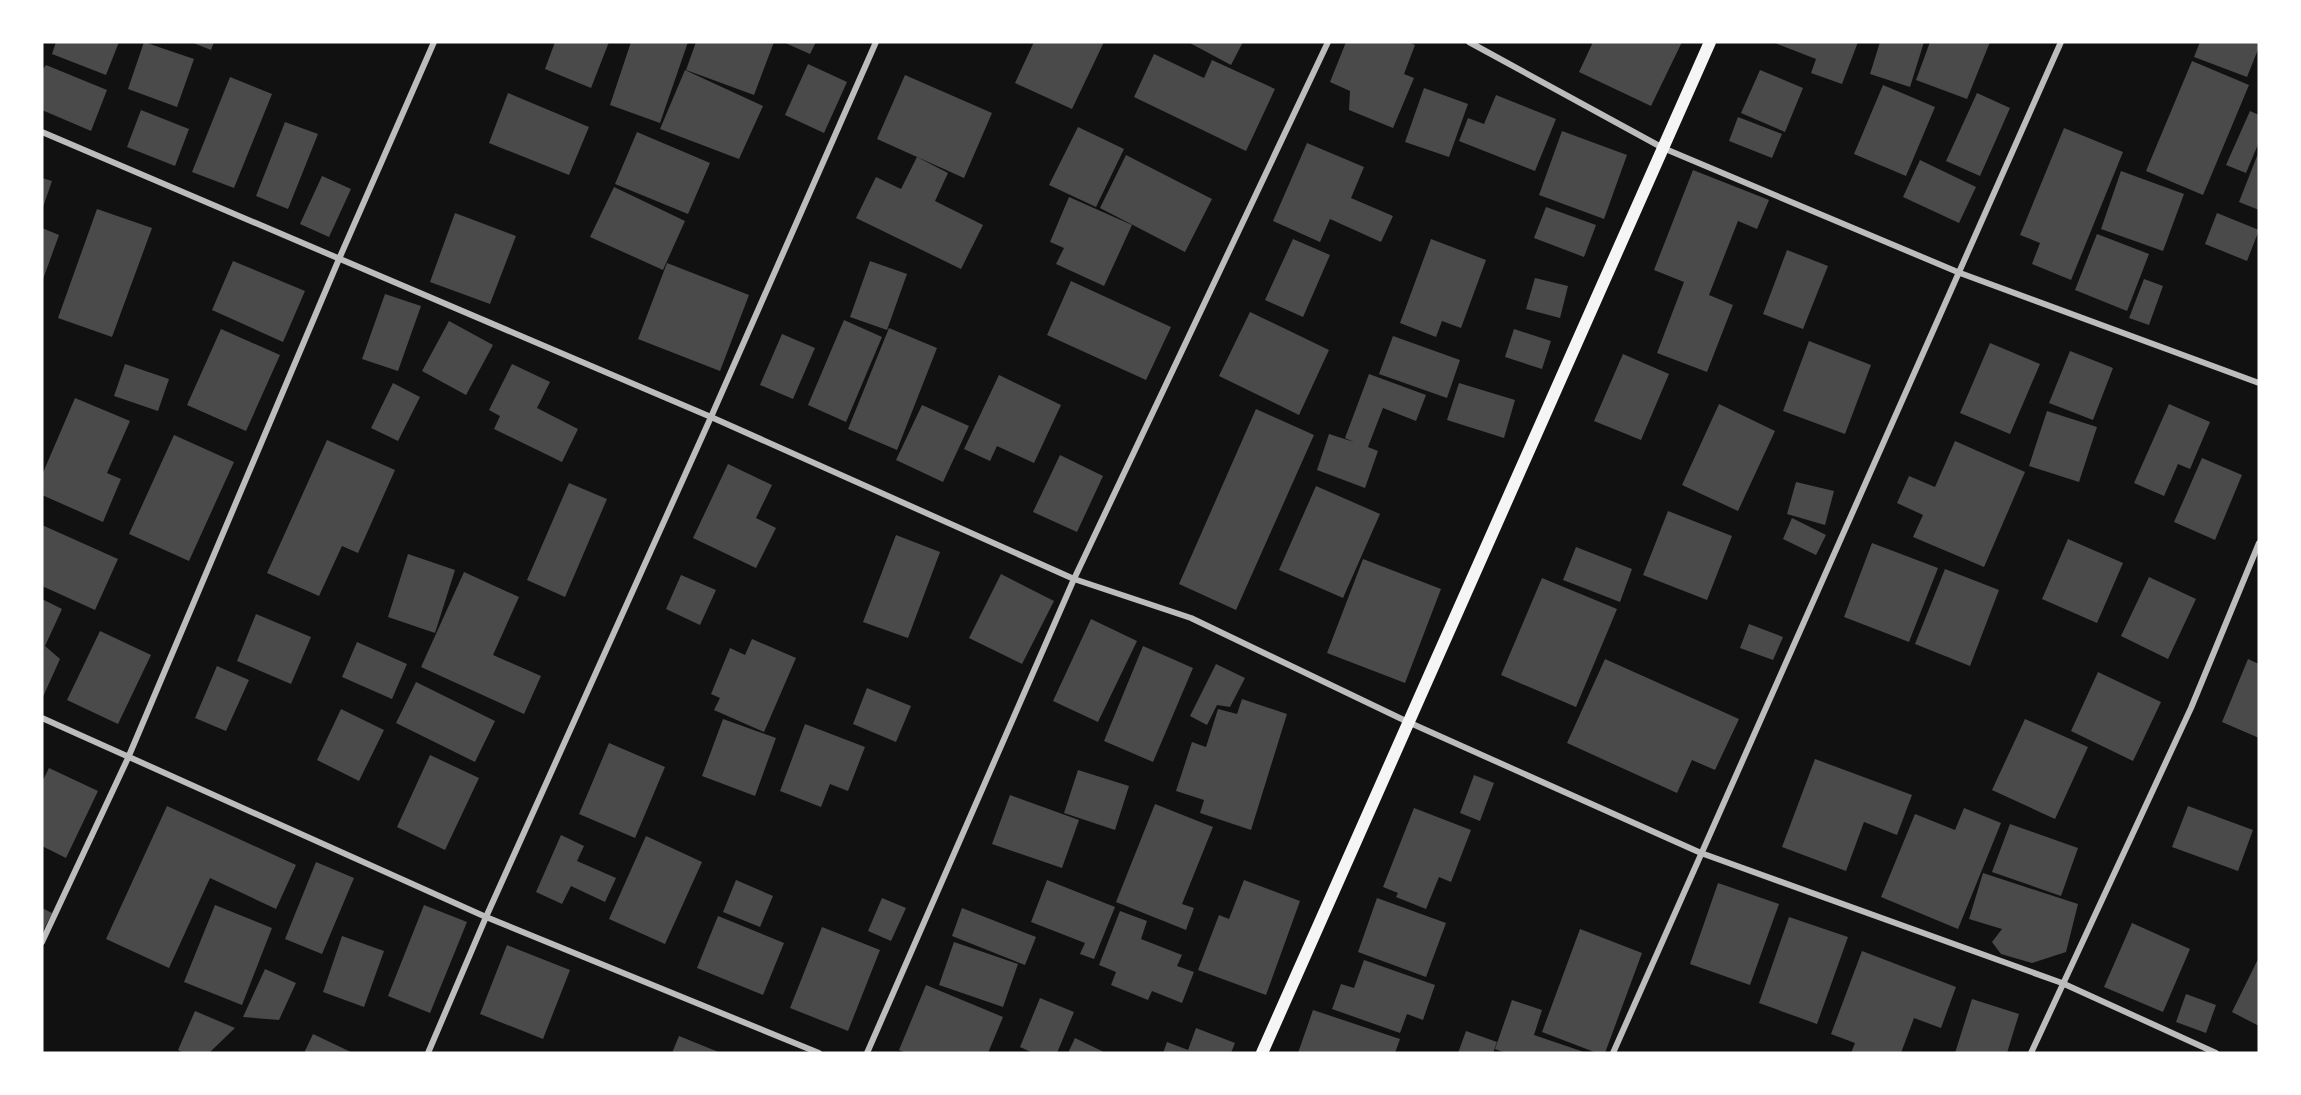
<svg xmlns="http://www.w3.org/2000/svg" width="2301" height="1095" viewBox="0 0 2301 1095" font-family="Georgia,serif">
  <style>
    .building { fill: #4a4a4a }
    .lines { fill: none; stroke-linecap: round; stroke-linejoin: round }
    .minor { stroke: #bcbcbc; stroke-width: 6 }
    .secondary { stroke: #f5f5f5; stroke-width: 12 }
  </style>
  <rect width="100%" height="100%" fill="#111"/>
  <path class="building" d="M56,42H119L106,75L52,54Z
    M144,42L194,59L177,107L128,89Z
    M191,42H214L211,50Z
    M555,42H609L591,88L545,69Z
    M631,42H688L660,123L610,105Z
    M696,42H774L754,95L686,70Z
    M783,42H816L810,54Z
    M1034,42H1104L1072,109L1015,83Z
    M1188,42H1243L1231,65Z
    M1346,42H1408L1415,45L1404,74L1414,78L1393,128L1349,110L1350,91L1330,82Z
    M1593,42H1682L1651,106L1579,72Z
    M1772,42H1858L1842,84L1811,73L1816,59Z
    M1880,42H1924L1910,87L1870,74Z
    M1930,42H1990L1967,99L1916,80Z
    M2200,42H2259V47L2247,77L2194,57Z
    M1154,54L1204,78L1212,60L1275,89L1246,151L1134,97Z
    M2192,61L2249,85L2203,195L2146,171Z
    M808,64L847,82L824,133L785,115Z
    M46,65L107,90L91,131L42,110V70Z
    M685,70L763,106L739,159L660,129Z
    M1760,70L1803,88L1785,132L1741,113Z
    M905,75L992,113L964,178L877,139Z
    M230,77L272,94L234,188L192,172Z
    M1883,85L1935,107L1906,176L1854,154Z
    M1424,88L1468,104L1449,157L1405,142Z
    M508,93L589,127L569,175L489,143Z
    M1977,93L2010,108L1980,176L1946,161Z
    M1496,95L1556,119L1535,171L1459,141L1468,118L1484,124Z
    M141,110L189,129L175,166L127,147Z
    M2250,111L2259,115V142L2246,173L2226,165Z
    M1738,117L1782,134L1772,158L1729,141Z
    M285,122L318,134L288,209L256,196Z
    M1078,127L1124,149L1096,207L1049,185Z
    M2064,128L2123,152L2071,280L2032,264L2040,243L2020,235Z
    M1562,131L1627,155L1604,219L1539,195Z
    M637,132L710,163L688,214L615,184Z
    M1307,143L1364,167L1351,198L1393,216L1381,242L1330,219L1320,242L1273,221Z
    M2259,151V210L2239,202Z
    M1126,155L1212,199L1185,252L1100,208Z
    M917,157L948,173L935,201L983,225L961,269L856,218L876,177L901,189Z
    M1920,160L1976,187L1959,223L1903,197Z
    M1693,170L1769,200L1757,229L1738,221L1709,295L1733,305L1707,372L1657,353L1684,282L1654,270Z
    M2121,171L2184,194L2163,251L2101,229Z
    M322,176L351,189L329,237L300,224Z
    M42,178L52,181L42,210Z
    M614,187L685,221L663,270L590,237Z
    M1069,197L1132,225L1104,286L1056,264L1064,248L1050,242Z
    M1546,207L1596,225L1584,257L1534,238Z
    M97,209L152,228L112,337L58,318Z
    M455,213L516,236L490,304L430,282Z
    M2217,213L2259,230L2247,261L2205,244Z
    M42,228L59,235L42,282Z
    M2097,234L2149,254L2127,311L2075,290Z
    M1293,239L1330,255L1303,317L1265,300Z
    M1431,239L1486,260L1461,328L1442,321L1436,337L1400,323Z
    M1787,250L1828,266L1803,329L1763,314Z
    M233,261L305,291L283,342L212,310Z
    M870,261L907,274L887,330L850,317Z
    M667,263L749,295L720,371L638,339Z
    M1535,278L1568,286L1560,318L1526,309Z
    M2144,279L2163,286L2149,325L2129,318Z
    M1071,281L1171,327L1146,380L1047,335Z
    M385,294L421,306L398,371L362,359Z
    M1250,312L1329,350L1299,415L1219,376Z
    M844,320L882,337L846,422L808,405Z
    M449,321L493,345L466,395L422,371Z
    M889,328L937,348L897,450L848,429Z
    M221,329L280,355L246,431L187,405Z
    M1514,329L1551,341L1542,369L1505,357Z
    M782,334L815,348L793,399L760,385Z
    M1393,336L1460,360L1447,398L1379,374Z
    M1809,341L1871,365L1845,434L1783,411Z
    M1990,343L2040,364L2010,434L1960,413Z
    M2070,351L2113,368L2093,420L2049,403Z
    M1623,354L1669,374L1641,440L1594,421Z
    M125,364L169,379L158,411L114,396Z
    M512,364L550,382L537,408L578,429L562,462L494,429L500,416L489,410Z
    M1369,374L1426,395L1416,421L1383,408L1368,447L1378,451L1365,488L1317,470L1329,434L1354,442L1345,438Z
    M999,375L1061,405L1034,463L997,446L990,461L964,449Z
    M393,383L420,397L398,441L371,428Z
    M1459,383L1515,400L1504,438L1447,420Z
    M75,398L130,421L107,473L121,479L103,522L42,495V475Z
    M1719,404L1775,431L1738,511L1682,485Z
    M2169,404L2210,422L2190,469L2178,464L2164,496L2134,483Z
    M922,405L969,426L943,482L896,460Z
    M1256,409L1314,435L1236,610L1179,584Z
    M2047,411L2097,427L2079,482L2029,466Z
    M174,435L234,462L189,561L129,534Z
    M327,440L395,470L358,553L342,546L319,596L267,573Z
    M1955,441L2025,472L1984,567L1913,537L1923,515L1897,503L1909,476L1935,487Z
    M1060,455L1103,476L1077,532L1033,512Z
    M2202,458L2242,475L2215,540L2174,522Z
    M728,464L772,485L756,518L776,528L756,568L693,538Z
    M1796,482L1834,491L1825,525L1787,514Z
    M569,483L607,499L565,597L527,580Z
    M1316,486L1380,514L1343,598L1279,570Z
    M1668,511L1732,536L1707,600L1643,575Z
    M1792,518L1826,535L1816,555L1783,539Z
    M42,525L118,559L95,610L42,586Z
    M896,535L940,552L908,638L863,622Z
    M2068,539L2123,563L2097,623L2042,599Z
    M1872,543L1938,568L1909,642L1844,617Z
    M1576,547L1632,569L1620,602L1563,580Z
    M408,554L455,570L435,633L388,617Z
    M1363,559L1441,589L1405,683L1327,653Z
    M1945,569L1999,590L1970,666L1915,644Z
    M464,572L519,597L493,655L541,676L524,714L421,667Z
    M1001,574L1054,601L1022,664L969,638Z
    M681,575L716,590L700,625L666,609Z
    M2149,577L2196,599L2168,659L2121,636Z
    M1542,578L1617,609L1576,707L1501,675Z
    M42,599L62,609L45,646L60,659L42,699Z
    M256,614L311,637L291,684L237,661Z
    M1091,619L1137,641L1098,722L1053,701Z
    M1749,624L1783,637L1773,660L1740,648Z
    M100,631L151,655L118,724L67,700Z
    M752,639L796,658L764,732L714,710L720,698L711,694L730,648L745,655Z
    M357,642L407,664L392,699L342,677Z
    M1143,646L1193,668L1153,762L1104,741Z
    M1605,659L1739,719L1715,770L1692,760L1677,793L1567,743Z
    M2248,659L2259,664V738L2222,722Z
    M1216,664L1245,678L1230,707L1217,705L1207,725L1190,716Z
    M217,666L249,680L226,731L195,718Z
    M2098,672L2161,702L2133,761L2071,731Z
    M416,682L495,721L475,762L396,723Z
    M867,688L911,706L896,742L853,724Z
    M1242,699L1287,714L1251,830L1200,813L1204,800L1176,791L1192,742L1206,747L1218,709L1237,714Z
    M341,709L384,730L359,781L317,760Z
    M723,719L776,738L755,796L702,776Z
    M2025,719L2088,747L2055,819L1992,790Z
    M805,724L865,747L848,791L830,784L821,807L780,791Z
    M609,743L665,767L635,838L579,814Z
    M430,755L479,778L445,850L397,827Z
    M1815,759L1912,795L1897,835L1864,822L1846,871L1782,847Z
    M49,768L98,791L66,858L42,846V782Z
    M1078,770L1129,786L1115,830L1064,813Z
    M1474,775L1494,783L1480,821L1460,813Z
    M1010,795L1079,820L1062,868L992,844Z
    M1155,804L1213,827L1182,904L1194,908L1186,930L1116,902Z
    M167,806L296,865L276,909L210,878L169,968L106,939Z
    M2188,806L2253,830L2238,871L2172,847Z
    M1414,808L1471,830L1451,882L1439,877L1426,909L1396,897L1398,893L1383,887Z
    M1964,808L2001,823L1958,929L1881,897L1915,814L1955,830Z
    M2010,824L2078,848L2061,896L1992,872Z
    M561,835L584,846L577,861L616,878L605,902L571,886L562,904L536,892Z
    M646,836L702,862L665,944L609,919Z
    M316,862L354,878L322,954L285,939Z
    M1983,873L2078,904L2066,952L2032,963L2001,954L1992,942L2002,929L1969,919Z
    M736,880L773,896L760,927L723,912Z
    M1047,880L1115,907L1094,959L1080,954L1085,943L1031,922Z
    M1244,880L1300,901L1266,995L1198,970L1219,915L1229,919Z
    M1718,883L1779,904L1750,985L1690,964Z
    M882,898L906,908L891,941L868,931Z
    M1377,898L1446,923L1426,977L1358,952Z
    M215,905L272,928L242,1005L184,982Z
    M424,905L467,922L430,1013L388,996Z
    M42,908L52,913L42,933Z
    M962,908L1036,937L1025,965L952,936Z
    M1120,911L1147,921L1141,939L1182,955L1177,966L1194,972L1182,1003L1152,991L1148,1000L1111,985L1116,972L1099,965Z
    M718,916L784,943L763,995L697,968Z
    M1789,917L1848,937L1817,1024L1759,1003Z
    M2132,923L2190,949L2163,1012L2104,987Z
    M822,927L880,950L848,1031L790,1008Z
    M1580,929L1642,953L1605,1053H1597L1542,1032Z
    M342,936L384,951L364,1007L323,992Z
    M954,942L1018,964L1003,1007L939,985Z
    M507,945L570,970L543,1039L480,1014Z
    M1862,951L1956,987L1941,1028L1914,1018L1901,1053H1851L1855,1043L1831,1034Z
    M2259,957V1026L2232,1012Z
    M1364,960L1435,985L1423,1020L1407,1014L1400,1033L1332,1009L1341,984L1354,988Z
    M265,969L296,983L279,1020L243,1017Z
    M926,985L1003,1017L988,1053H907L899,1050Z
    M2186,994L2216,1005L2206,1033L2176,1022Z
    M1040,998L1074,1012L1057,1053H1033L1020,1047Z
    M1972,999L2019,1014L2007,1053H1955Z
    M1512,1000L1542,1010L1534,1035L1587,1053H1506L1495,1049Z
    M1313,1010L1400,1039L1395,1053H1298Z
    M195,1011L235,1028L209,1053H184L178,1050Z
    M1196,1028L1235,1043L1231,1053H1163L1167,1042L1188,1050Z
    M1466,1031L1497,1042L1493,1053H1458Z
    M313,1034L353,1053H304Z
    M679,1036L721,1053H672Z
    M1075,1038L1106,1053H1068Z"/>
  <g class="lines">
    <path class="minor" d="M1469,42L1663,148L1960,273L2259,383
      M42,132L711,417L1074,579L1191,618L1408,722L1701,853L2062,983L2216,1053
      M42,718L486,917L819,1053
      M42,942L128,758L339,259L434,42
      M428,1053L486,917L711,417L876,42
      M867,1053L1074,579L1328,42
      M1613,1053L2061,42
      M2031,1053L2191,708L2259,543"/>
    <path class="secondary" d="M1262,1053L1710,42"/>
  </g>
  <rect width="2301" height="1095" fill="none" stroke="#ffffff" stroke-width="87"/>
</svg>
